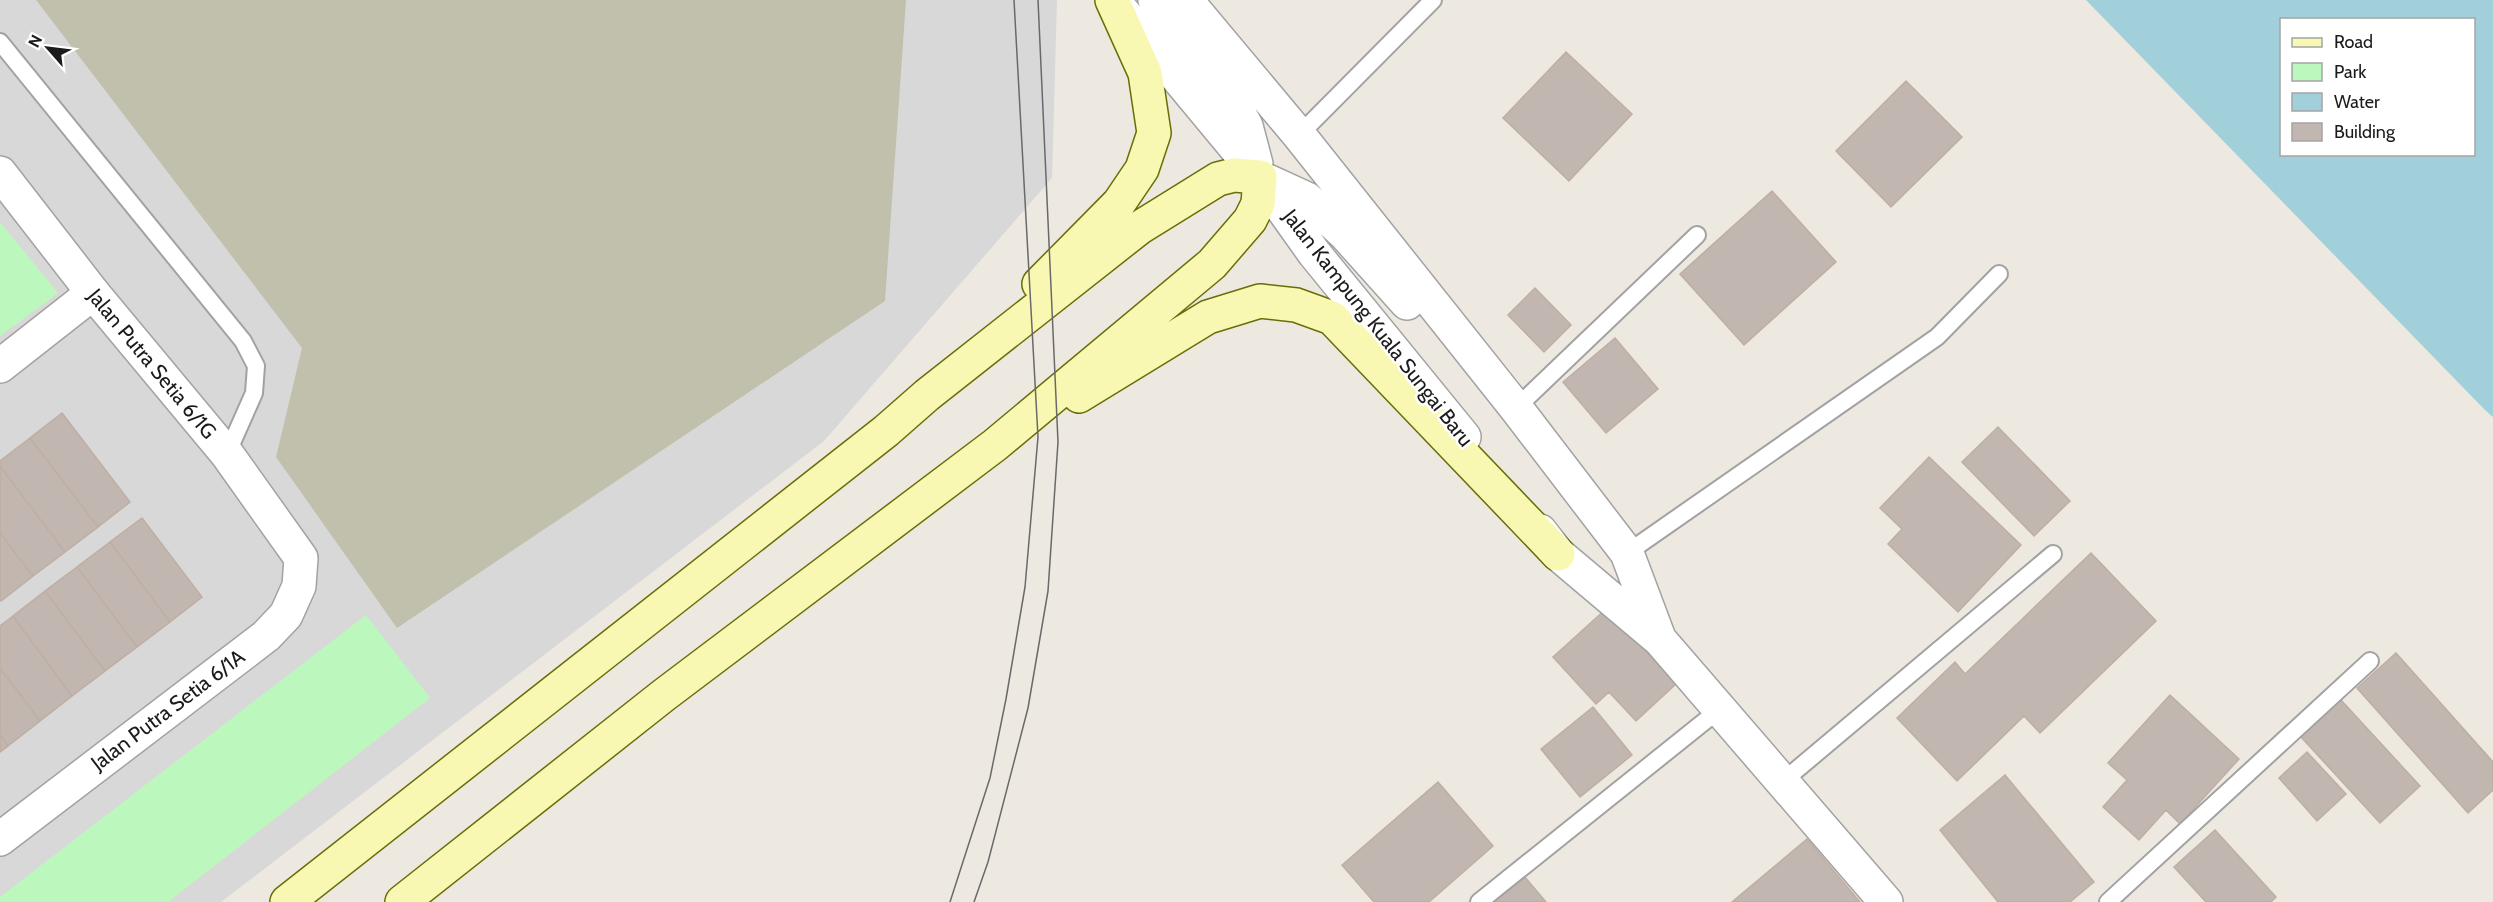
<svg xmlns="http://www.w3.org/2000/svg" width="2493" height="902" viewBox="0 0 2493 902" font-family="Cabin,sans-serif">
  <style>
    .residential { fill: #d9d8d8 }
    .construction { fill: #c1c0ac }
    .park { fill: #bcf8be }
    .water { fill: #a1d0da; fill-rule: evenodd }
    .building { fill: #c1b7b0; stroke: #beaea3; stroke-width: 1.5 }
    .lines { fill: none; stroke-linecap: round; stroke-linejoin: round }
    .service-casing { stroke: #a2a2a2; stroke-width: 20 }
    .minor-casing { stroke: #a2a2a2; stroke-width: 36 }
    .tertiary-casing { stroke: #a2a2a2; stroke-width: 36 }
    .secondary-casing { stroke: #686e06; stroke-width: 36 }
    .service { stroke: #fff; stroke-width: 16 }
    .minor { stroke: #fff; stroke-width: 33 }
    .tertiary { stroke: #fff; stroke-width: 33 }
    .secondary { stroke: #f8f8b3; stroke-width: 33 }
    .tram { stroke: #696969; stroke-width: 1.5 }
    .labels { text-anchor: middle; stroke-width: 5; stroke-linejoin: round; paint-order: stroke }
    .street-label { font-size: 21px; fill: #1b1b1b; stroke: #fff }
  </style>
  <rect width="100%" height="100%" fill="#ede8e0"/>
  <path class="residential" d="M0,0H1057L1052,178L824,441L221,902H0Z"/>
  <path class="construction" d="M36,0H906L885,301L397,628L276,457L302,348Z"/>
  <path class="park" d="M0,222L58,293L0,336Z
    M366,615L430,698L168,902H0V897Z"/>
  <path class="water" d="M2086,0H2493V417L2485,410ZM2282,20H2474V154H2282Z"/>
  <path class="building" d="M1566,52L1632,114L1569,181L1503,118Z
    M1906,81L1962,137L1891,207L1836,151Z
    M1772,191L1836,262L1744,345L1680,274Z
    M1535,288L1571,325L1544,352L1508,315Z
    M1615,338L1658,389L1606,433L1563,382Z
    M62,413L130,502L98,527L30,438Z
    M1998,427L2070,501L2034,536L1962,462Z
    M30,438L98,527L65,552L0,466V461Z
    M1929,457L2021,545L1958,612L1888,544L1902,529L1880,508Z
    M0,466L65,552L33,576L0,533Z
    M142,518L202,597L170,622L110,542Z
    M0,533L33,576L1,601L0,600Z
    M110,542L170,622L137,647L77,567Z
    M2091,553L2156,621L2040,733L2024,716L1957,781L1897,718L1955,662L1965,674Z
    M77,567L137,647L105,671L45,591Z
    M45,591L105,671L72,696L13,616Z
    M1607,608L1676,684L1636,721L1609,692L1596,704L1553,657Z
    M13,616L72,696L40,721L0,668V626Z
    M2396,653L2493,762V790L2468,813L2357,688Z
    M0,668L40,721L8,746L0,735Z
    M2170,695L2239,759L2180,824L2166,810L2139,840L2103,807L2127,780L2108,763Z
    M2341,700L2420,786L2380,823L2301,737Z
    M1593,707L1632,755L1580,797L1541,749Z
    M0,735L8,746L0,752Z
    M2307,752L2346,794L2317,821L2279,778Z
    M2005,775L2094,882L2070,902H1998L1940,830Z
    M1438,782L1493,846L1429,902H1374L1342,865Z
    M2215,830L2276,897L2271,902H2206L2174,867Z
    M1807,839L1860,902H1732Z
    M1524,876L1546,902H1492Z"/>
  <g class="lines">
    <g class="service-casing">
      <path id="service" d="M0,42L243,341L256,366L254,393L227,454
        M1299,135L1433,0
        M1516,408L1697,235
        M1627,553L1937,337L1999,274
        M1782,782L2053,554
        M1479,902L1720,709
        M2108,902L2370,661"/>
    </g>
    <g class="minor-casing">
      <g id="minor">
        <path id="s1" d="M0,173L93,293L227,454L301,558L299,586L286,615L266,636L0,839"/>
        <path d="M0,366L93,293"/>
      </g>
    </g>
    <g class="tertiary-casing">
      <path id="tertiary" d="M1155,0L1222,81L1246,126L1256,164
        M1186,0L1299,135L1516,408L1627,553L1659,638
        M1123,12L1260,177L1314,253L1464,437
        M1261,178L1307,199L1346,235L1407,303
        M1540,531L1558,554L1660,640L1886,902"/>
    </g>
    <g class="secondary-casing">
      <path id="secondary" d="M1039,284L1119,203L1142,169L1154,133L1145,73L1112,0
        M1079,396L1208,317L1260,301L1296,305L1332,318L1558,554
        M287,902L886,431L927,395L1139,228L1218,179L1234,175L1260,177L1258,204L1250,220L1212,264L995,445L664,695L402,902"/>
    </g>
    <use href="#service" class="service"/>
    <use href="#minor" class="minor"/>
    <use href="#tertiary" class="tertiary"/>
    <use href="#secondary" class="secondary"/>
    <path class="tram" d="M950,902L990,778L1006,699L1025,587L1038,437L1014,0
      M974,902L988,862L1028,708L1048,591L1058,442L1038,0"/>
  </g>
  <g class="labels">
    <g class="street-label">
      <text transform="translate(1378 328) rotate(52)" y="7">Jalan Kampung Kuala Sungai Baru</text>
      <text dy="7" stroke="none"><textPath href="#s1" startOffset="244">Jalan Putra Setia 6/1G</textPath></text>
      <text transform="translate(168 710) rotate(-37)" y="7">Jalan Putra Setia 6/1A</text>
    </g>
  </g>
  <rect x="2280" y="18" width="195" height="138" fill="#ffffff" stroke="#a4a4a4" stroke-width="1.5"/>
  <rect x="2292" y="38" width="30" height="9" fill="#f8f8b3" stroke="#a4a4a4" stroke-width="1.5"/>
  <text x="2334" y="48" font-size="18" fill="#1b1b1b">Road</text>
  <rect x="2292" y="63" width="30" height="18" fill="#bcf8be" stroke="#a4a4a4" stroke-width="1.5"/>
  <text x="2334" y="78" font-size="18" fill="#1b1b1b">Park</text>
  <rect x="2292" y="93" width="30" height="18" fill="#a1d0da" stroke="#a4a4a4" stroke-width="1.5"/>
  <text x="2334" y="108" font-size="18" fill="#1b1b1b">Water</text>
  <rect x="2292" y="123" width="30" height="18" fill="#c1b7b0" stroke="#a4a4a4" stroke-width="1.5"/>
  <text x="2334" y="138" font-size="18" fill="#1b1b1b">Building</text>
  <g transform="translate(48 48) rotate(298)" stroke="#ffffff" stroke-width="4.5" paint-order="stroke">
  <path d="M0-4.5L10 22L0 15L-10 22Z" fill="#1b1b1b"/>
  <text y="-9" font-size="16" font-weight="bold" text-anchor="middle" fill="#1b1b1b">N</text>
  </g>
</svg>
